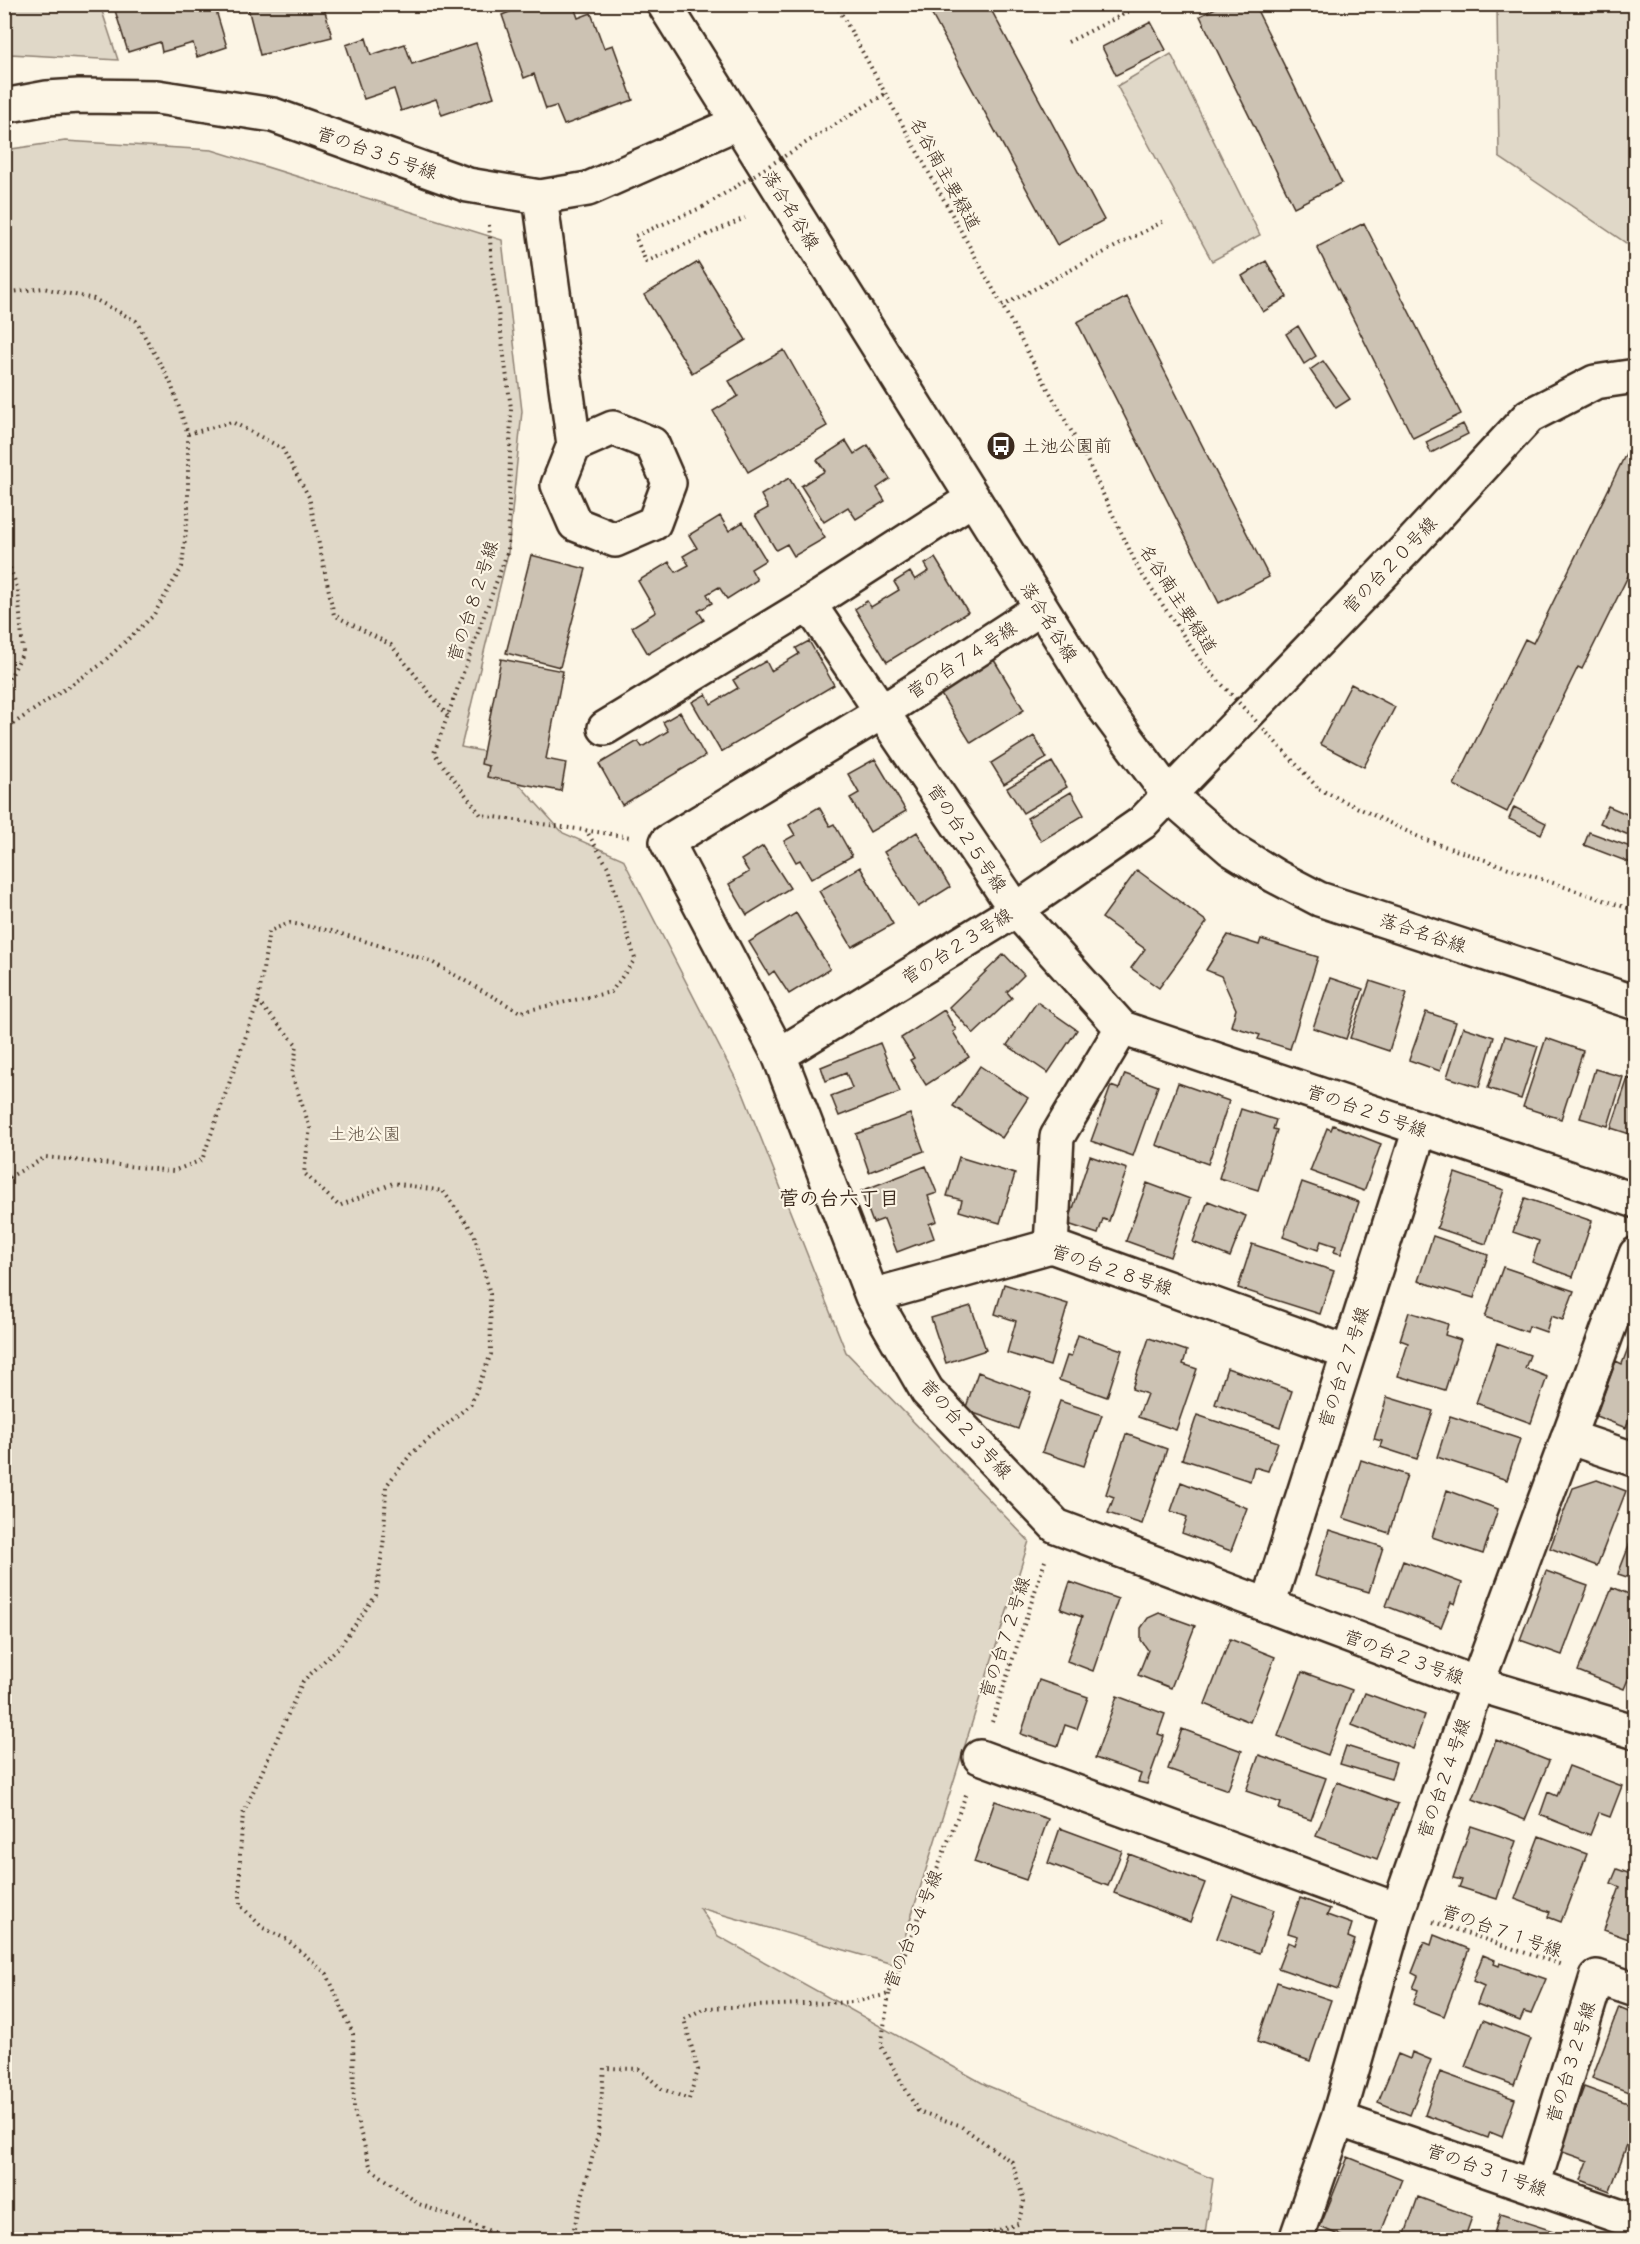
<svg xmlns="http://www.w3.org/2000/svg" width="1640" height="2244" viewBox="0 0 1640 2244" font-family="Sriracha,'Klee One',sans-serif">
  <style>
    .green { fill: #e0d8c8; stroke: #8e8173; stroke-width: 1.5 }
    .building { fill: #ccc2b3; stroke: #3b2a1e; stroke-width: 1.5 }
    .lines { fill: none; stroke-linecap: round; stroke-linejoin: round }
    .minor-casing { stroke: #3b2a1e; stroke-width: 38 }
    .tertiary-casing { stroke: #3b2a1e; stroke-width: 38 }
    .path { stroke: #3b2a1e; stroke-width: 4; stroke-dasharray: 1.5 4.5; stroke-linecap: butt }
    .minor { stroke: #fcf5e5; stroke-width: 33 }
    .tertiary { stroke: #fcf5e5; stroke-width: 33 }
    .path-bridge { stroke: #3b2a1e; stroke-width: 4; stroke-dasharray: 1.5 4.5; stroke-linecap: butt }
    .labels { text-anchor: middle; stroke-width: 4.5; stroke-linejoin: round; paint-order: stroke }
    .street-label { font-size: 18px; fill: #3b2a1e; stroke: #fcf5e5 }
    .poi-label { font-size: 18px; fill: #3b2a1e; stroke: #fcf5e5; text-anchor: start }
    .park-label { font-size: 18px; fill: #645648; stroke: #fcf5e5 }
    .neighbourhood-label { font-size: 20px; font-weight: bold; fill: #3b2a1e; stroke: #fcf5e5 }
  </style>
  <rect width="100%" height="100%" fill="#fcf5e5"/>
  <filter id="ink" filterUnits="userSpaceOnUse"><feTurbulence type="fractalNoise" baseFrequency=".0167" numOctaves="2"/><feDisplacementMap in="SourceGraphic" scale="12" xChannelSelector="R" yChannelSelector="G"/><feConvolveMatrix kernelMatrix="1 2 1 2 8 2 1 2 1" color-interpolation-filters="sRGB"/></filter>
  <g filter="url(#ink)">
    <path class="green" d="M4,5H100L118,60L10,54L5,31Z
      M1497,5H1635V249L1499,157Z
      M1171,54L1260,235L1212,261L1117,86Z
      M65,141L212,150L502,240L522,411L508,553L461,747L491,753L563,833L623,859L743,1093L846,1352L1029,1541L896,1965L700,1908L718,1936L986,2085L1213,2179L1204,2240H5V150Z"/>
    <path class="building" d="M113,4H214L227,47L197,57L193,43L162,52L160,42L128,52Z
      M247,4H323L332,37L260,55Z
      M529,4H573L578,18L591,13L604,48L613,45L633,100L564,125L556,106L546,109L534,74L524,78L502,15Z
      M926,4H988L1104,220L1057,245Z
      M1223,4H1254L1342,183L1294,207L1200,16Z
      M1151,22L1166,50L1116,75L1102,47Z
      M366,38L371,55L405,44L412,64L476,43L494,97L442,115L436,99L401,111L394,89L364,99L346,45Z
      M1364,223L1461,414L1413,438L1317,247Z
      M1266,261L1287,297L1263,312L1242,276Z
      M698,262L746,340L692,373L644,295Z
      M1127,297L1269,577L1219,603L1077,322Z
      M1298,326L1316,356L1304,364L1286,334Z
      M784,350L827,426L748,472L713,411L738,396L729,381Z
      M1323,361L1350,399L1336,408L1310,370Z
      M1463,424L1468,434L1431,453L1426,442Z
      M1636,433V560L1582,669L1578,667L1507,812L1454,785L1525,639L1533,643Z
      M846,441L854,454L868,445L890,479L877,488L885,501L856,519L848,507L824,522L801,486L825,471L817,460Z
      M789,478L825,538L794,556L787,544L776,550L755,515L768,508L761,495Z
      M720,516L729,531L743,522L766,560L751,569L757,580L727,599L719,587L707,594L712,603L698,611L704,620L648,654L632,627L656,612L638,581L669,562L676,572L689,565L683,556L697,548L689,535Z
      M531,555L586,569L560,667L506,653Z
      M935,558L968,612L887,662L855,609L867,601L871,607L899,590L894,582L910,572L915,580L929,571L925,564Z
      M809,641L834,685L721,752L692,702L706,694L711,704L738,688L733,680L766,661L771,671L799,654L796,648Z
      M501,659L563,671L546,759L566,763L561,791L487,777L489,766L481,764Z
      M994,660L1024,710L971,743L940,693Z
      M1351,684L1395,707L1364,767L1320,744Z
      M680,712L705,756L622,805L599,764L638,741L642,747L668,731L663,722Z
      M1034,736L1047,758L1004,784L991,763Z
      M875,759L906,811L870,832L850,798L859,793L848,774Z
      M1052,762L1067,787L1023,813L1007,788Z
      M1071,792L1084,815L1041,841L1027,818Z
      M1608,806L1636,818V838L1600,823Z
      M819,807L830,826L834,824L852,856L811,879L800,860L796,862L784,841L795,835L789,825Z
      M1514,807L1546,823L1541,834L1509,819Z
      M917,832L950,887L918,907L884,852Z
      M1589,832L1636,849V865L1584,845Z
      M763,846L790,888L747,915L729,884L749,872L741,860Z
      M860,867L893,924L852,947L819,891Z
      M1137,870L1207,922L1159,988L1131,968L1145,949L1102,918Z
      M796,913L830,969L789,994L774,971L769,975L749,942Z
      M1228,935L1259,945L1261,939L1318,957L1290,1049L1258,1039L1260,1035L1231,1026L1236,1009L1221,976L1206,970Z
      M1004,954L1024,975L1007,992L1012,998L974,1034L949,1007Z
      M1330,978L1363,989L1346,1039L1313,1028Z
      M1370,981L1407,993L1389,1051L1350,1038Z
      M1037,1002L1077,1030L1048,1073L1007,1045Z
      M944,1010L956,1030L953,1032L969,1057L926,1085L910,1060L914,1058L901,1038Z
      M1426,1012L1456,1022L1440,1071L1409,1060Z
      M1463,1027L1494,1037L1479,1087L1447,1077Z
      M1505,1036L1538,1046L1521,1099L1488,1088Z
      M1546,1038L1583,1051L1561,1119L1523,1107Z
      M880,1043L900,1092L839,1116L831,1096L852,1088L846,1073L826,1081L821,1067Z
      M980,1066L1028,1098L1002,1138L953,1106Z
      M1595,1069L1623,1077L1608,1126L1580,1118Z
      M1125,1074L1158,1086L1133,1156L1091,1141L1111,1086L1119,1089Z
      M1628,1078L1636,1081V1136L1611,1128Z
      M1178,1083L1229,1101L1208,1164L1156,1145Z
      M1241,1109L1276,1120L1273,1129L1277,1130L1258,1190L1219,1178Z
      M910,1114L924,1151L869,1172L856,1134Z
      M1333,1125L1381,1144L1364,1191L1310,1171L1327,1128L1331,1130Z
      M1090,1156L1127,1169L1109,1221L1103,1219L1098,1234L1068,1224Z
      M959,1157L1015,1174L1000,1223L959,1211L962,1200L947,1196Z
      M926,1166L937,1193L928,1196L937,1221L929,1224L934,1238L897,1252L884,1219L873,1223L861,1191Z
      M1455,1173L1504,1190L1486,1244L1437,1228Z
      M1302,1182L1359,1202L1341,1254L1334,1252L1336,1246L1321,1241L1318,1250L1283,1237Z
      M1147,1183L1190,1199L1170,1257L1126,1241Z
      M1525,1198L1592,1221L1573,1277L1532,1262L1539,1241L1513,1232Z
      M1208,1201L1246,1216L1230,1257L1193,1242Z
      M1433,1236L1488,1255L1474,1298L1418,1281Z
      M1252,1244L1334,1271L1320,1314L1238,1288Z
      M1503,1267L1574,1291L1563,1320L1551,1316L1546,1332L1529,1326L1527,1332L1485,1317Z
      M1004,1284L1068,1304L1050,1366L1007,1353L1016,1321L995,1314Z
      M971,1306L986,1350L946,1363L931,1318Z
      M1409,1312L1448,1324L1445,1335L1461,1340L1445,1390L1398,1376L1408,1343L1400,1340Z
      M1078,1335L1122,1350L1107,1397L1059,1380L1067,1356L1071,1357Z
      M1149,1338L1187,1351L1183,1364L1197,1369L1176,1430L1138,1417L1147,1394L1132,1389Z
      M1631,1340L1636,1342V1402L1626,1428L1596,1416L1616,1361L1622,1364Z
      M1497,1343L1530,1355L1525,1368L1547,1377L1531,1423L1476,1403Z
      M1227,1368L1292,1391L1280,1427L1215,1404Z
      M978,1372L1031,1392L1018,1429L965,1410Z
      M1387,1397L1433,1411L1417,1459L1380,1447L1382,1441L1374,1439Z
      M1060,1401L1102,1415L1084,1466L1042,1452Z
      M1197,1415L1278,1442L1268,1471L1254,1467L1250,1481L1182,1459Z
      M1450,1416L1520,1439L1507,1480L1437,1457Z
      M1126,1434L1167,1449L1142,1524L1108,1513L1114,1497L1106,1494Z
      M1361,1460L1407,1475L1389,1533L1343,1518Z
      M1597,1480L1626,1491L1597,1566L1550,1548L1573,1488Z
      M1181,1482L1247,1508L1231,1551L1182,1533L1187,1517L1171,1511Z
      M1447,1490L1498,1509L1483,1554L1432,1537Z
      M1636,1528V1580L1618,1574Z
      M1329,1530L1383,1547L1369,1592L1315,1576Z
      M1403,1561L1462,1583L1455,1604L1451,1602L1441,1627L1386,1606Z
      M1546,1571L1588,1586L1562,1655L1520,1640Z
      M1070,1582L1118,1599L1093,1671L1067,1661L1082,1617L1061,1609Z
      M1612,1587L1636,1597V1660L1624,1689L1578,1671Z
      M1159,1613L1195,1626L1171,1688L1138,1675L1148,1650L1141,1640V1628L1148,1618Z
      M1230,1639L1275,1657L1250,1722L1205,1704Z
      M1302,1672L1352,1690L1328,1755L1278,1736Z
      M1039,1680L1088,1697L1077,1729L1065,1725L1058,1746L1021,1734Z
      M1365,1693L1425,1715L1413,1749L1352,1725Z
      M1117,1696L1165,1714L1158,1734L1164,1736L1147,1784L1138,1782L1141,1774L1095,1758Z
      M1182,1729L1242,1751L1228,1790L1168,1769Z
      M1496,1740L1549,1761L1525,1820L1473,1799Z
      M1346,1746L1396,1762L1391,1779L1340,1764Z
      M1259,1755L1326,1778L1311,1820L1279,1809L1281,1803L1246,1791Z
      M1569,1766L1622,1786L1610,1817L1599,1813L1590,1835L1540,1815L1548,1792L1557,1796Z
      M1337,1782L1398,1804L1377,1859L1316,1836Z
      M995,1801L1048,1819L1026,1880L974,1862Z
      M1636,1820V1844L1628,1841Z
      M1471,1826L1516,1841L1497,1899L1459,1887L1462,1880L1453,1878Z
      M1060,1828L1122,1851L1108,1886L1048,1863Z
      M1539,1836L1587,1854L1561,1922L1548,1917L1550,1912L1515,1899Z
      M1129,1854L1205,1883L1190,1922L1114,1893Z
      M1617,1869L1636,1876L1634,1941L1604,1930L1620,1887L1611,1883Z
      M1233,1895L1274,1910L1259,1953L1217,1938Z
      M1300,1898L1330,1909L1327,1915L1352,1924L1348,1937L1355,1940L1338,1989L1278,1968L1288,1942L1295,1945L1298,1936L1288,1933Z
      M1434,1935L1469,1949L1444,2016L1413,2004L1418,1990L1413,1988L1418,1976L1412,1973L1424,1942L1431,1945Z
      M1483,1955L1495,1960L1494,1964L1499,1966L1500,1963L1546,1979L1531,2014L1524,2012L1520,2021L1477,2004L1484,1986L1473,1981Z
      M1277,1982L1331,2000L1310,2061L1257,2042Z
      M1619,2007L1636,2014V2095L1592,2078Z
      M1483,2020L1531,2039L1514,2085L1465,2067Z
      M1412,2052L1431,2060L1410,2115L1378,2102L1398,2054L1410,2059Z
      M1440,2072L1515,2099L1502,2137L1490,2132L1488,2138L1425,2115Z
      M1584,2087L1636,2106V2120L1610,2191L1581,2180L1588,2161L1560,2151Z
      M1348,2157L1402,2179L1378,2240H1350L1320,2227Z
      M1418,2197L1472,2217L1464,2240H1403Z
      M1500,2214L1553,2231L1550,2240H1492Z"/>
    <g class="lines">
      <g class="minor-casing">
        <path id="minor" d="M540,197L574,445L558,485L575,524L615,540L654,523L669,483L652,444L613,428L574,445
          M1636,376L1595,382L1529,416L1408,547L1142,823L1016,910L779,1055L872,1296L927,1391L1056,1526L1477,1684L1636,1732
          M809,604L882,712L1041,608
          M605,728L809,604L972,499
          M779,1055L667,842L882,712L1016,910L1122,1028L1636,1201
          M1051,1246L1057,1137L1122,1028
          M872,1296L1051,1246L1348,1353
          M1568,1437L1636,1460
          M1268,1606L1420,1129
          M980,1757L1398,1910
          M1338,2119L1636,2222
          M1533,2186L1597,1977L1636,1990
          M1296,2240L1338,2119L1398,1910L1477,1684L1636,1254"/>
      </g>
      <g class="tertiary-casing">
        <path id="tertiary" d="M664,4L1103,706L1169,795L1231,849L1275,876L1319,899L1636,1003
          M4,106L47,98L79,96L157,97L273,115L468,185L540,197L588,189L737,123"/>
      </g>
      <path class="path" d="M836,4L1085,456L1139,570L1202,663
        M1068,42L1144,4
        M852,114L885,94
        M703,207L635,236L646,262L745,218
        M489,225L492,267L511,408L508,550L434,753L481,815L631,837
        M4,293L43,288L94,299L136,321L170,381L188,434V512L182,567L153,616L99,666L4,730
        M1002,306L1164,221
        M188,434L232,422L282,448L309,497L334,615L391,645L448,716
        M4,551L18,590L23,652L4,690
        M1319,789L1423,839L1636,911
        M258,1002L297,1045L292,1075L310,1128L304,1173L339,1206L393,1183L443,1191L474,1233L490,1294L491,1354L471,1404L411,1454L386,1486L384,1538L376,1595L340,1646L303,1681L243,1814L240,1854V1905L263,1928L286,1939L327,1974L353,2034L354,2110L371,2169L419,2204L514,2240
        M4,1180L46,1157L173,1171L202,1160L258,1002L269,931L290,923L332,931L430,961L520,1012L611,992L635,959L608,867L586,830
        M992,1722L1045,1561
        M1433,1922L1562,1965
        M889,1994L881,2046L918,2111L959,2125L1012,2162L1024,2201L1018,2224L976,2237V2240
        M571,2240L598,2135L604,2068L639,2069L662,2089L689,2099L698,2070L684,2019L705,2008L854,2002L889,1994L967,1792"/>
      <use href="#minor" class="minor"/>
      <use href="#tertiary" class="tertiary"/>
      <path class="path-bridge" d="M703,207L852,114
        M1202,663L1319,789"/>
    </g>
  </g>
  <defs>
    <g id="bus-disc" transform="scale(1.5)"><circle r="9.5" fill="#3b2a1e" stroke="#fcf5e5"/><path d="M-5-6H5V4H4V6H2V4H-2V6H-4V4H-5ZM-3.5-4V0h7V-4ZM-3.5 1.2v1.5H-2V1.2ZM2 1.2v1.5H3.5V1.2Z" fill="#fff"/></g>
  </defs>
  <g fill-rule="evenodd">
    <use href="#bus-disc" x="1001" y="446"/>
  </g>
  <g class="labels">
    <g class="street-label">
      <text transform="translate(377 153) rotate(19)" y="6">菅の台３５号線</text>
      <text transform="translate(945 174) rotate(61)" y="6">名谷南主要緑道</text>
      <text transform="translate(791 210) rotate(58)" y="6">落合名谷線</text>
      <text transform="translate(1390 565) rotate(-46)" y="6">菅の台２０号線</text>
      <text transform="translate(1178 599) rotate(57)" y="6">名谷南主要緑道</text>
      <text transform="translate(473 601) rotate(-72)" y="6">菅の台８２号線</text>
      <text transform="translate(1049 622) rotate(58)" y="6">落合名谷線</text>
      <text transform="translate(962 660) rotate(-33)" y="6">菅の台７４号線</text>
      <text transform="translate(967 838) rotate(56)" y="6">菅の台２５号線</text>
      <text transform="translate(1423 933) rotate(18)" y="6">落合名谷線</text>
      <text transform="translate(957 946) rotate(-32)" y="6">菅の台２３号線</text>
      <text transform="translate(1367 1111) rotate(19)" y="6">菅の台２５号線</text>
      <text transform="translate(1112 1270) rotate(18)" y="6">菅の台２８号線</text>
      <text transform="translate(1344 1367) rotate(-72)" y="6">菅の台２７号線</text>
      <text transform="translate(966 1429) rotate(48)" y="6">菅の台２３号線</text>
      <text transform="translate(1005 1637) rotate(-72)" y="6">菅の台７２号線</text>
      <text transform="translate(1404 1657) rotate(20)" y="6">菅の台２３号線</text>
      <text transform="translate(1444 1778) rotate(-71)" y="6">菅の台２４号線</text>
      <text transform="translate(913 1929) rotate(-68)" y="6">菅の台３４号線</text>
      <text transform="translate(1502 1931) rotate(19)" y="6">菅の台７１号線</text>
      <text transform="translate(1571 2062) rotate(-73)" y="6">菅の台３２号線</text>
      <text transform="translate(1487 2170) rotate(19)" y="6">菅の台３１号線</text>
    </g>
    <g class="poi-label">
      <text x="1022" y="452">土池公園前</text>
    </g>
    <g class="park-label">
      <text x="365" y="1140">土池公園</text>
    </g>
    <g class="neighbourhood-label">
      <text x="839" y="1205">菅の台六丁目</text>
    </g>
  </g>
  <rect width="1640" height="2244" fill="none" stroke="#fcf5e5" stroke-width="24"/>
  <rect x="12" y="12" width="1616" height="2220" fill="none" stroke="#3b2a1e" stroke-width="2" filter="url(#ink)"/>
</svg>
